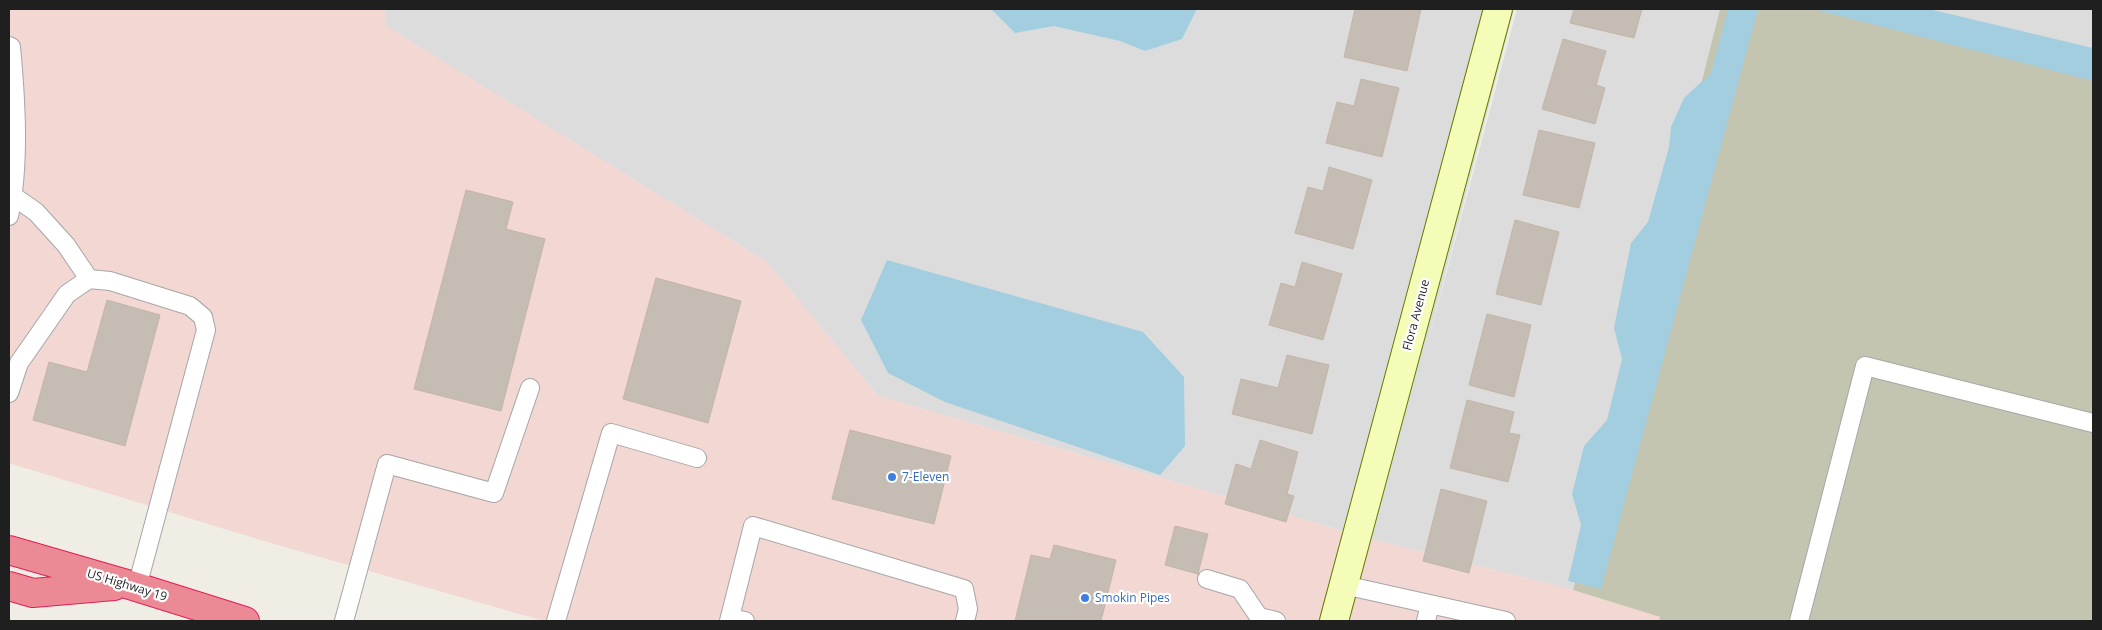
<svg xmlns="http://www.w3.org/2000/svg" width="2102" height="630" viewBox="0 0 2102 630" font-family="'Open Sans',sans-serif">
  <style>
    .residential { fill: #dddcdc }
    .commercial { fill: #f2d7d3 }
    .construction { fill: #c4c5b0 }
    .water { fill: #a3cee0 }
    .building { fill: #c5bcb4; stroke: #c3b5a6 }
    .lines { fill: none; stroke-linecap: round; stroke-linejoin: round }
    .lane-casing { stroke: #a6a6a6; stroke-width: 20 }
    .secondary-casing { stroke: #667c00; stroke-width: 30 }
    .highway-casing { stroke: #e21e54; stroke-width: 30 }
    .lane { stroke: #fff; stroke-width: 18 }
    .secondary { stroke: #f4fcb7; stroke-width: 28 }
    .highway { stroke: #eb8995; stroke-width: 28 }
    .shop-dot { fill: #3f7fe0; stroke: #fff; stroke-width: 2 }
    .labels { text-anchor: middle; stroke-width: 4.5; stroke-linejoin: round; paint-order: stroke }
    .street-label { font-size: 12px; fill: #1f1f1f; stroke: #fff }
    .shop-label { font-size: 12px; fill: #366cbe; stroke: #fff; text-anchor: start }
  </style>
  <rect width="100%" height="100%" fill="#f0ede5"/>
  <path class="residential" d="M384,9H1514L1421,368L1517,9H1720L1573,590L1375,540L878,396L767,262L387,27Z
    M1877,9H2093V64Z"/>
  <path class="commercial" d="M9,9H384L388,27L767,262L878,396L1375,540L1573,590L1660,617L1659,621H544L264,541L9,463Z"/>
  <path class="construction" d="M1720,9H1877L2093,64V621H1659L1660,617L1573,590Z"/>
  <path class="water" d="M991,9H1197L1182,39L1145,51L1120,41L1054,26L1015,33Z
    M1728,9H1758L1601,589L1568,581L1581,525L1572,494L1584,446L1607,420L1622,359L1614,328L1631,243L1648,222L1669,147L1671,127L1684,98L1711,73Z
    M1813,9H1929L2093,48V81Z
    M887,260L1143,332L1184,377L1185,446L1160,475L945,402L888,373L861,320Z"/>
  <path class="building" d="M1355,9H1421L1407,71L1344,57Z
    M1574,9H1642L1634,38L1570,23Z
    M1563,39L1606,51L1596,85L1605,88L1595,124L1542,109Z
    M1361,79L1399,88L1382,157L1326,143L1337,102L1354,106Z
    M1539,130L1595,143L1579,208L1523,195Z
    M1329,167L1372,180L1353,249L1295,233L1308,187L1323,191Z
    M466,190L513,202L506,229L545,239L501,411L414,389Z
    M1515,220L1559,232L1541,305L1496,294Z
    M1302,262L1342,274L1323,340L1269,325L1281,283L1295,287Z
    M656,278L741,301L708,423L623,399Z
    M107,300L160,315L125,446L33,420L49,362L87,372Z
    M1487,314L1531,325L1514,397L1469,385Z
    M1287,355L1329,365L1312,434L1232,414L1241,379L1278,388Z
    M1467,400L1514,412L1509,433L1520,435L1508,482L1450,468Z
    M850,430L951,456L934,524L832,499Z
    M1260,440L1298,452L1287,494L1294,496L1286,522L1225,504L1236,464L1251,469Z
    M1441,489L1487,501L1469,573L1423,561Z
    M1175,526L1208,534L1198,574L1165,565Z
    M1054,545L1116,560L1101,621H1015L1031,555L1050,559Z"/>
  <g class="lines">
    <g class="lane-casing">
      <path id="lane" d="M9,46L11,47C16,100 20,164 9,216
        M13,196L36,212L66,245L89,279
        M9,393L19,363L67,294L89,279L110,281L190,306L203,317L206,330L137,587
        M1207,579L1240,589L1259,617L1276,621
        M1344,585L1506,621
        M730,618L745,621
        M344,621L387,464L494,493L530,388
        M556,621L611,433L697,458
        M729,621L753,526L964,589L968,609L965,621
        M1426,621L1430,604
        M1799,621L1865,366L2093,423"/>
    </g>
    <g class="secondary-casing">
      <path id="secondary" d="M1334,621L1498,9"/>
    </g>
    <g class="highway-casing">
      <path id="highway" d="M9,550L130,585L245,621
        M9,586L33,593L114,586"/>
    </g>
    <use href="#lane" class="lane"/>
    <use href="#secondary" class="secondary"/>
    <use href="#highway" class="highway"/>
  </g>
  <g class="shop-dot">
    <circle cx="892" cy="477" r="5"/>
    <circle cx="1085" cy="598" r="5"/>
  </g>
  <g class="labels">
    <g class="street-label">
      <text transform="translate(1416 315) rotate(-75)" y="4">Flora Avenue</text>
      <text transform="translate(127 585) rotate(17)" y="4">US Highway 19</text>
    </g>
    <g class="shop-label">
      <text x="902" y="481">7-Eleven</text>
      <text x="1095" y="602">Smokin Pipes</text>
    </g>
  </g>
  <rect width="2102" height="630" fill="none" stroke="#1f1f1f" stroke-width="20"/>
</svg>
